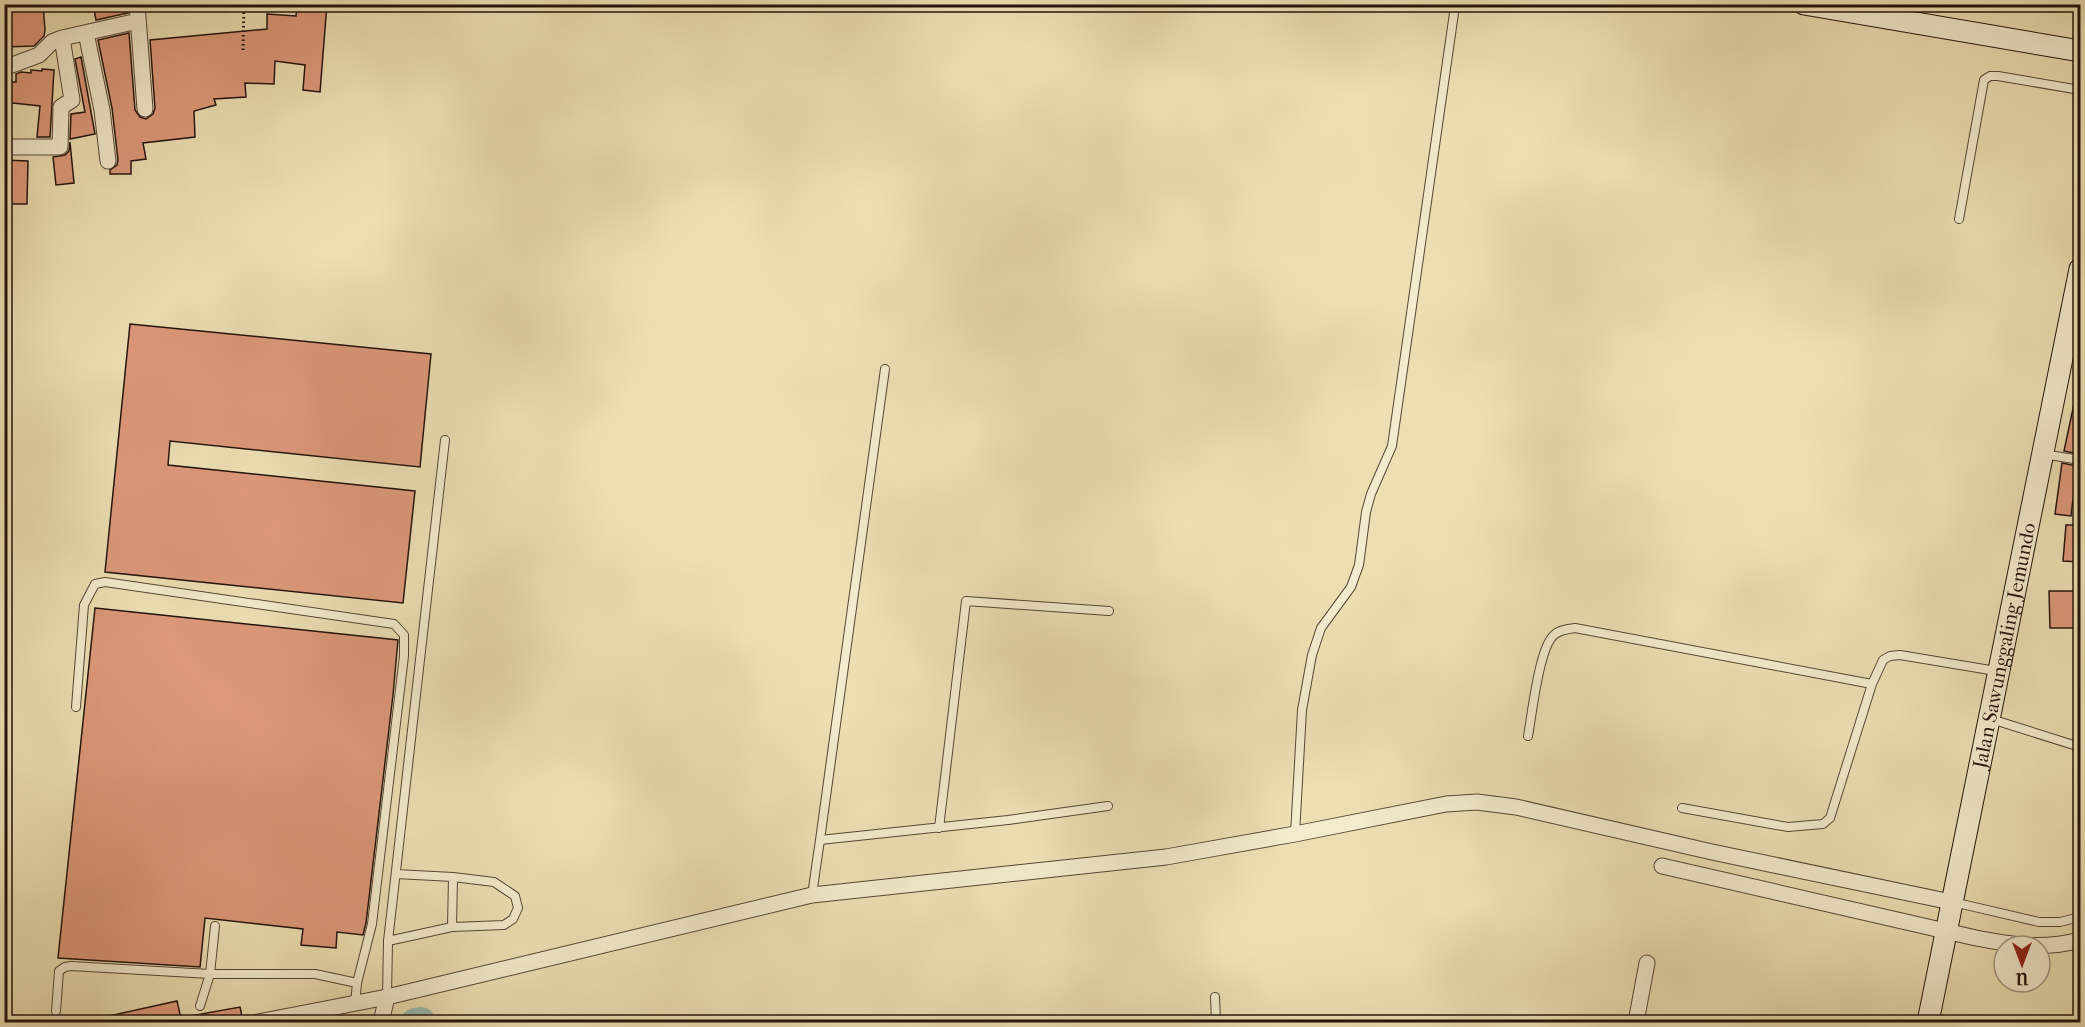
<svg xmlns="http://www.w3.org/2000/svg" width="2085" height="1027" viewBox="0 0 2085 1027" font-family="'IM FELL French Canon',serif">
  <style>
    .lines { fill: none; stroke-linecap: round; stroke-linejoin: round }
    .river { stroke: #99bcb2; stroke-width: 28 }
    .building { fill: #dd997a; stroke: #23130c; stroke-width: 1.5 }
    .lane-casing { stroke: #554636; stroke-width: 10 }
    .street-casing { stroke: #554636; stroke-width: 17 }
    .secondary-casing { stroke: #23130c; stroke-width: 23 }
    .path { stroke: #23130c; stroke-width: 3; stroke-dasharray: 1.5 3; stroke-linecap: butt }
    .lane { stroke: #f3ebce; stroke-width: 8 }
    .street { stroke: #f3ebce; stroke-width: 15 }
    .secondary { stroke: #f3ebce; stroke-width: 21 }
    .labels { text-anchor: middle; stroke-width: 5; stroke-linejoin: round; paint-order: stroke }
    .street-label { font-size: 20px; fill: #23130c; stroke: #f3ebce }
  </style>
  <rect width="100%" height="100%" fill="#ece0b3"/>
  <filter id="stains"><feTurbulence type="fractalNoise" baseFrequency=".00333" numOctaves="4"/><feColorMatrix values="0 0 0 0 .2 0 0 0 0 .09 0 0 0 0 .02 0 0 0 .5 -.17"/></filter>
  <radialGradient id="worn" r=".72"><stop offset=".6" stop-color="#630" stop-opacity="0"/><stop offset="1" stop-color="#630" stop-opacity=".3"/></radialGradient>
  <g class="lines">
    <path class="river" d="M415,1022L421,1021"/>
  </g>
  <path class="building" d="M4,4H43L45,30L44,36L34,46L4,47Z
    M93,4H127L128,13L96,20Z
    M297,4H327L320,92L303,90L305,65L275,61L274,84L245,83L246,97L214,99L216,105L194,111L195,137L143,143L146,159L131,161V174H110V170L117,165L118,160L112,108L98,40L129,33L135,110L140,117L146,119L153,114L155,108L150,40L267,29V14L296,16Z
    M81,57L95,134L70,139L71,114L85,112L75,59Z
    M42,69L54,70L50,137H37L40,106L4,102V82H16V74L21,72L31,73V70L42,71Z
    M70,142L74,183L56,185L53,157L65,155L69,151Z
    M4,160L28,161L27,204H4Z
    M130,324L431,354L420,467L170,441L168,465L415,491L403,603L105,572Z
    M2075,399H2080V451H2078V454L2064,451Z
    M2062,463L2077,466L2071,516L2055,514Z
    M2066,525H2080V562L2063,561Z
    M2049,591H2074L2075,628H2050Z
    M95,608L398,640L393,695L366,923L363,935L337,932L336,948L301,945L303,929L205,918L200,967L58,958Z
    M177,1001L182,1023H104V1017Z
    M240,1007L243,1021L191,1023L190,1016Z"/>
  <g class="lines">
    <g class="lane-casing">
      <path id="lane" d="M1959,219L1984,80L1990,76H1998L2080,90
        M2043,454L2080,460
        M76,707L84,605L95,584L105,582L394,624L404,635V656L372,924L357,983
        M1991,719L2080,747
        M1528,736C1532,714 1539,650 1553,636C1558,630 1568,629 1575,628L1872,684
        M1682,808L1788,827L1823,824L1830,818L1872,684L1883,660L1890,656L1900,655L1996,671
        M939,828L966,601L1109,611
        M1295,834L1302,710L1312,655L1321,628L1351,587L1359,565L1366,512L1371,494L1392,446L1455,6
        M820,840L885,369
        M812,895L820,840L1008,820L1108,806
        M1953,902L2039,922H2060L2080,917
        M452,927L453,877
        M388,941L452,927L504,925L513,919L518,908L515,896L494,882L453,877L396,874
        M387,997L388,941L445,440
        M1215,997L1216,1022
        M200,1006L210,974L215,926
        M56,1011L59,971L65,967L71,966L210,974H315L357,983L355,1004"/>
    </g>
    <g class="street-casing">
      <path id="street" d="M137,4L145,109
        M86,33L102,110L108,161
        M4,68L39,55L52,42L62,38L138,21
        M4,147H60L61,107L72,100L62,38
        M1662,866L1976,938C2013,945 2043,950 2080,940
        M258,1022L387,997L812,895L1166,857L1295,834L1446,804L1477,802L1516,807L1712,852L1951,902
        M381,1022L387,997
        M1636,1022L1647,963"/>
    </g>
    <g class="secondary-casing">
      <g id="secondary">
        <path d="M1804,4L2080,51"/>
        <path id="s1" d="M1928,1022L2080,269"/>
      </g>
    </g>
    <path class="path" d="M243,50L244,4"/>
    <use href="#lane" class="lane"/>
    <use href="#street" class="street"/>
    <use href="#secondary" class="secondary"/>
  </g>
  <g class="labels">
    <g class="street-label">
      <text dy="7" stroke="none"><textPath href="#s1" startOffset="384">Jalan Sawunggaling Jemundo</textPath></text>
    </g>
  </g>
  <rect width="2085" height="1027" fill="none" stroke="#ece0b3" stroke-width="24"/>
  <rect x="6" y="6" width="2073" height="1015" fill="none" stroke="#23130c" stroke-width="3"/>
  <rect x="12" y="12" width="2061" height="1003" fill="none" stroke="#23130c" stroke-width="1.5"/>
  <g transform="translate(2022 964) rotate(180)"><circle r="28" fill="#f3ebce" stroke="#a09580" stroke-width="1.5"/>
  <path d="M0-4.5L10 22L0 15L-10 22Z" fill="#8f2418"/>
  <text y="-9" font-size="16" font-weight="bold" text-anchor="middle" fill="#23130c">U</text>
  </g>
  <rect width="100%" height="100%" filter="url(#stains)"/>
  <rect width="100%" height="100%" fill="url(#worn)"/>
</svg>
